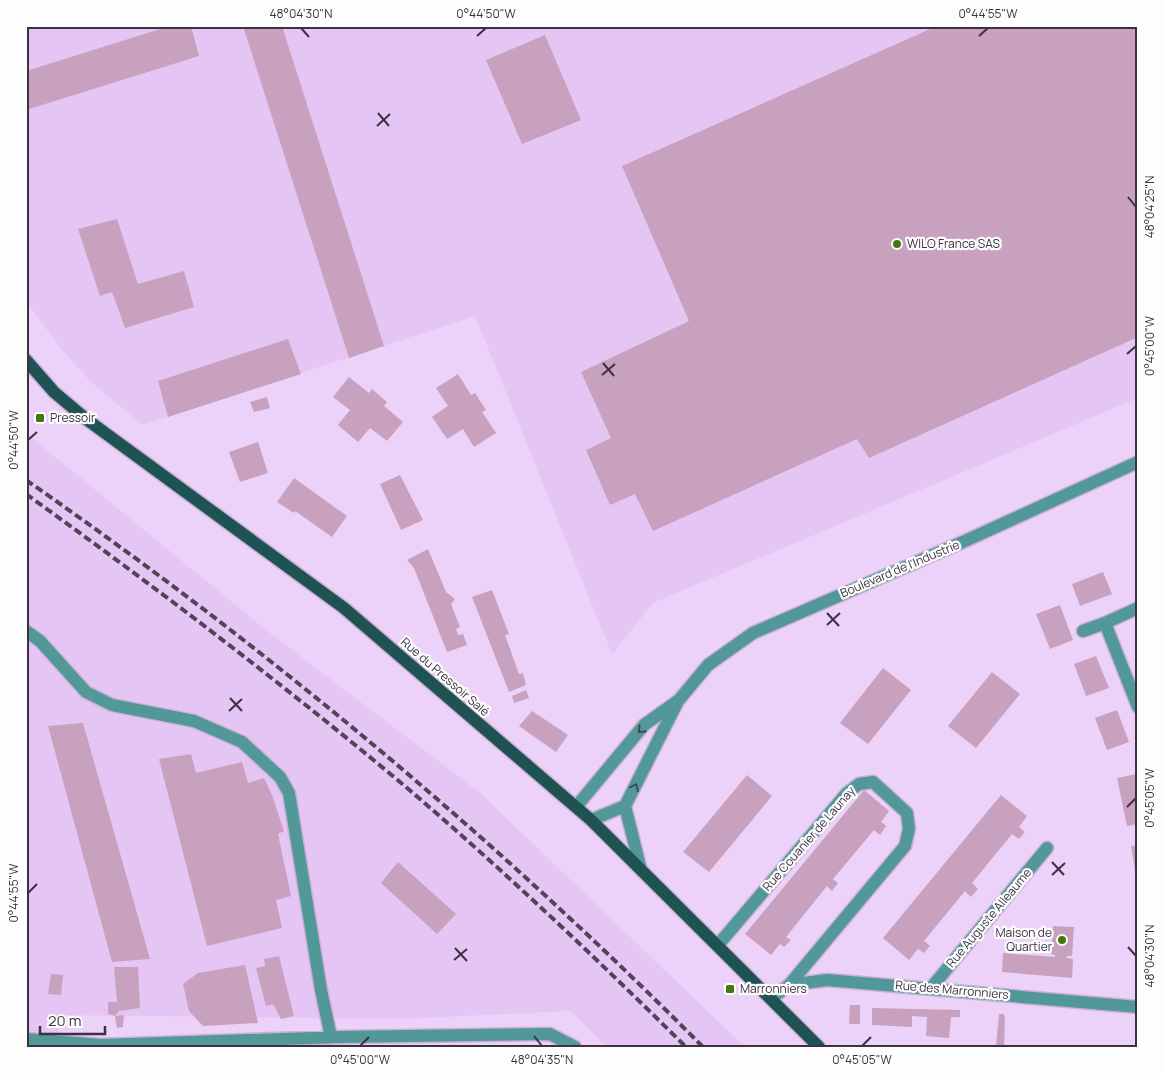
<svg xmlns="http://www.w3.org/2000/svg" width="1164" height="1073" viewBox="0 0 1164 1073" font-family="Manrope,sans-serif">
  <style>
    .built { fill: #e5c5f4 }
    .building { fill: #c8a1bf }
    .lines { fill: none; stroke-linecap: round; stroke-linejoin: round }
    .minor-casing { stroke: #c9b1d4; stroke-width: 15 }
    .major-casing { stroke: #c9b1d4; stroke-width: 15 }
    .minor { stroke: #529898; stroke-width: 12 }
    .major { stroke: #1f5252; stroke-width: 12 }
    .rail { stroke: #504456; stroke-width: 4; stroke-dasharray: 8 4; stroke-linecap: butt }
    .oneway { stroke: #414b56 }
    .ticks { fill: none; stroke: #3b3140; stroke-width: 2 }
    .poi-dot { fill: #41790e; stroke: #fdfdfd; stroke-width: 2 }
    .labels { text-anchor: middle; stroke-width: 4.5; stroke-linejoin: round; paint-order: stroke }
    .poi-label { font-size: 12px; fill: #3b3140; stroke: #fdfdfd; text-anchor: start }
    .street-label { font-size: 12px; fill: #3b3140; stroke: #fdfdfd }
    .neatline { fill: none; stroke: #3b3140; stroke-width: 2 }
    .ticks-label { font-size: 12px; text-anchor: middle; fill: #3b3140 }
  </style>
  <rect width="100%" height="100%" fill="#ecd1f9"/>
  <path class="built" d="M26,26H1138V398L653,603L612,654L475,316L142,425L89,380L58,345L29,305L26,307Z
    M26,433L266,630L479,792L745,1047H607L570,1011L399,1019L58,1015V1047H26Z"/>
  <path class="building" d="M170,26H191L199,56L26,110V71Z
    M243,26H282L384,346L349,358Z
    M937,26H1138V337L869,458L857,439L653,531L635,494L610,505L586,450L611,438L581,372L689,321L622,166Z
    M545,35L581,120L522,144L486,60Z
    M117,219L138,284L184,271L194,307L125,328L112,292L100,296L78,229Z
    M288,339L301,374L168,417L158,381Z
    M458,374L471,395L475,393L486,410L482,412L496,433L474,447L463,429L447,439L432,417L448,406L436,388Z
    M349,377L369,393L372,389L387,402L384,406L403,422L387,441L370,428L358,442L338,425L350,410L333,397Z
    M267,397L270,408L254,412L250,402Z
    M258,442L268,473L240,482L229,452Z
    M400,475L423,520L401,530L380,484Z
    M294,478L347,516L332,537L295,511L294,513L277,502Z
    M428,549L446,592L455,599L451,604L460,627L456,629L458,635L463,634L467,645L447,652L414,568L407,560Z
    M1103,572L1112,594L1080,606L1072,584Z
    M492,590L509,634L505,635L519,674L523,673L526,685L509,692L472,597Z
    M1060,605L1073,640L1050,649L1036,614Z
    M1096,656L1109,688L1086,696L1074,664Z
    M883,668L911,690L868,744L840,723Z
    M992,672L1020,694L976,748L948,726Z
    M526,690L529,698L514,703L512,696Z
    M1117,710L1129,742L1107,750L1095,718Z
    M532,711L568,735L556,752L519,726Z
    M83,723L150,959L112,962L48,726Z
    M191,754L196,773L242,762L248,783L264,778L272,795L284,831L278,834L291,896L276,900L282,928L207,946L159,759Z
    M1137,774L1138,824L1127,826L1117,778Z
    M747,775L772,796L709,872L683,852Z
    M864,790L889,811L881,822L886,826L880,835L874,830L833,879L838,883L832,891L827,886L786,937L791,940L784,947L780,944L771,955L745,934Z
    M1001,795L1027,816L1019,827L1025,832L1019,839L1012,834L972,883L978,889L971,897L965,891L924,941L930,946L924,953L918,949L909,960L883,938Z
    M1138,845V882H1137L1131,846Z
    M398,862L456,914L437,934L381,883Z
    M1053,926L1074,927L1072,956H1067V958L1073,959L1072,978L1002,972L1003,953L1055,957V955L1051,954Z
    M279,956L294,1016L281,1019L273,1004L266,1006L256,968L265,966L264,959Z
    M245,965L258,1023L203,1026L189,1011L183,984L198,973Z
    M114,967H138L140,1008L119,1011L115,1016L124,1015L123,1027L117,1028L115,1016L108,1014V1002H117Z
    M51,974L63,975L61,995L48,994Z
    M850,1005H860V1024H849Z
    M872,1008L960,1010V1017H951L949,1038L926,1036L927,1017L912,1016V1027L872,1025Z
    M999,1014H1004L1005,1019L1004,1047H996Z"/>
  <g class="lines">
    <g class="minor-casing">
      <path id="minor" d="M1105,623L1138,608
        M26,631L40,641L86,692L112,705L194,721L242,742L280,777L289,793L321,990L331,1037
        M1083,631L1105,623L1138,707
        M576,807L644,725L679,700L708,665L753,633L965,541L1138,462
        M591,820L625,806
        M640,866L625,806L677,703
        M718,945L847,793L859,784L873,782L907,813L909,829L905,846L789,985
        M931,988L1047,848
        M771,999L789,985L827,980L1138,1007
        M26,1039L101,1045L340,1037L550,1034L575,1047"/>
    </g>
    <g class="major-casing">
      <path id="major" d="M26,360L54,392L86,419L344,608L591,820L819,1047"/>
    </g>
    <use href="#minor" class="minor"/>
    <use href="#major" class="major"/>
    <path class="rail" d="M26,480C268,648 495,838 703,1047
      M26,494C154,586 279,681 400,782C499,866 594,956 686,1047"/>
  </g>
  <defs><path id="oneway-chevron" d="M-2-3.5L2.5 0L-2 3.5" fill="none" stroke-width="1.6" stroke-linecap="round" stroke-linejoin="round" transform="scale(1.25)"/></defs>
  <g class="oneway">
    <use href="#oneway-chevron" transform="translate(641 730) rotate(133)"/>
    <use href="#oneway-chevron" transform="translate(635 787) rotate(-64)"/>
  </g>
  <path class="ticks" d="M301,28L309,37M477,36L486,28M979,36L988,28M378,113L389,126M377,126L390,114M1128,197L1136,207M1127,354L1136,346M603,363L614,376M602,375L615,364M28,440L37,432M827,613L839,626M827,625L840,613M230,698L242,711M229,711L242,699M1127,807L1136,798M1052,862L1064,875M1052,875L1065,863M28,893L37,884M1128,947L1136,956M455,948L467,961M454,960L467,949M534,1036L542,1046M360,1046L369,1037M862,1046L871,1037"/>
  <g class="poi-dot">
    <circle cx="897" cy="244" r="5"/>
    <rect x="35" y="413" width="10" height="10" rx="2.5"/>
    <circle cx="1062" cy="940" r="5"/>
    <rect x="725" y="984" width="10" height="10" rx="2.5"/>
  </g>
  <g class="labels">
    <g class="poi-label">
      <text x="907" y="248">WILO France SAS</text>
      <text x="50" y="422">Pressoir</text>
      <text x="1052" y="937" text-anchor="end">Maison de<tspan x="1052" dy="14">Quartier</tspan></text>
      <text x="740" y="993">Marronniers</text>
    </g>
    <g class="street-label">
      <text transform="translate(900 569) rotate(-23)" y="4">Boulevard de l'Industrie</text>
      <text transform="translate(445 677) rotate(41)" y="4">Rue du Pressoir Salé</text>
      <text transform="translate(809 839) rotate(-49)" y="4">Rue Couanier de Launay</text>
      <text transform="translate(989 918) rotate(-50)" y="4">Rue Auguste Alleaume</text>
      <text transform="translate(952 990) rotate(5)" y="4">Rue des Marronniers</text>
    </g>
  </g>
  <rect width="1164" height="1073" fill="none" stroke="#fdfdfd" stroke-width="55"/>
  <path d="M40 1026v8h65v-8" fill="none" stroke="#3b3140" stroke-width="2.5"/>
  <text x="48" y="1026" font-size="15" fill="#3b3140" stroke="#fdfdfd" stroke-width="4" paint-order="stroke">20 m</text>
  <rect x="28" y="28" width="1108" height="1018" class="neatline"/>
  <g class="ticks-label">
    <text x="301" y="18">48°04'30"N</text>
    <text x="486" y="18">0°44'50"W</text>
    <text x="988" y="18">0°44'55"W</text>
    <text transform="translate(1150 207) rotate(-90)" y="4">48°04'25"N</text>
    <text transform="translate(1150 346) rotate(-90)" y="4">0°45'00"W</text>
    <text transform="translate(14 440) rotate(-90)" y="4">0°44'50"W</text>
    <text transform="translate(1150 798) rotate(-90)" y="4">0°45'05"W</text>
    <text transform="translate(14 893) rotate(-90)" y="4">0°44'55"W</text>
    <text transform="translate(1150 956) rotate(-90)" y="4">48°04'30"N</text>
    <text x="360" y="1064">0°45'00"W</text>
    <text x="542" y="1064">48°04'35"N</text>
    <text x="862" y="1064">0°45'05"W</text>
  </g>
</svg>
